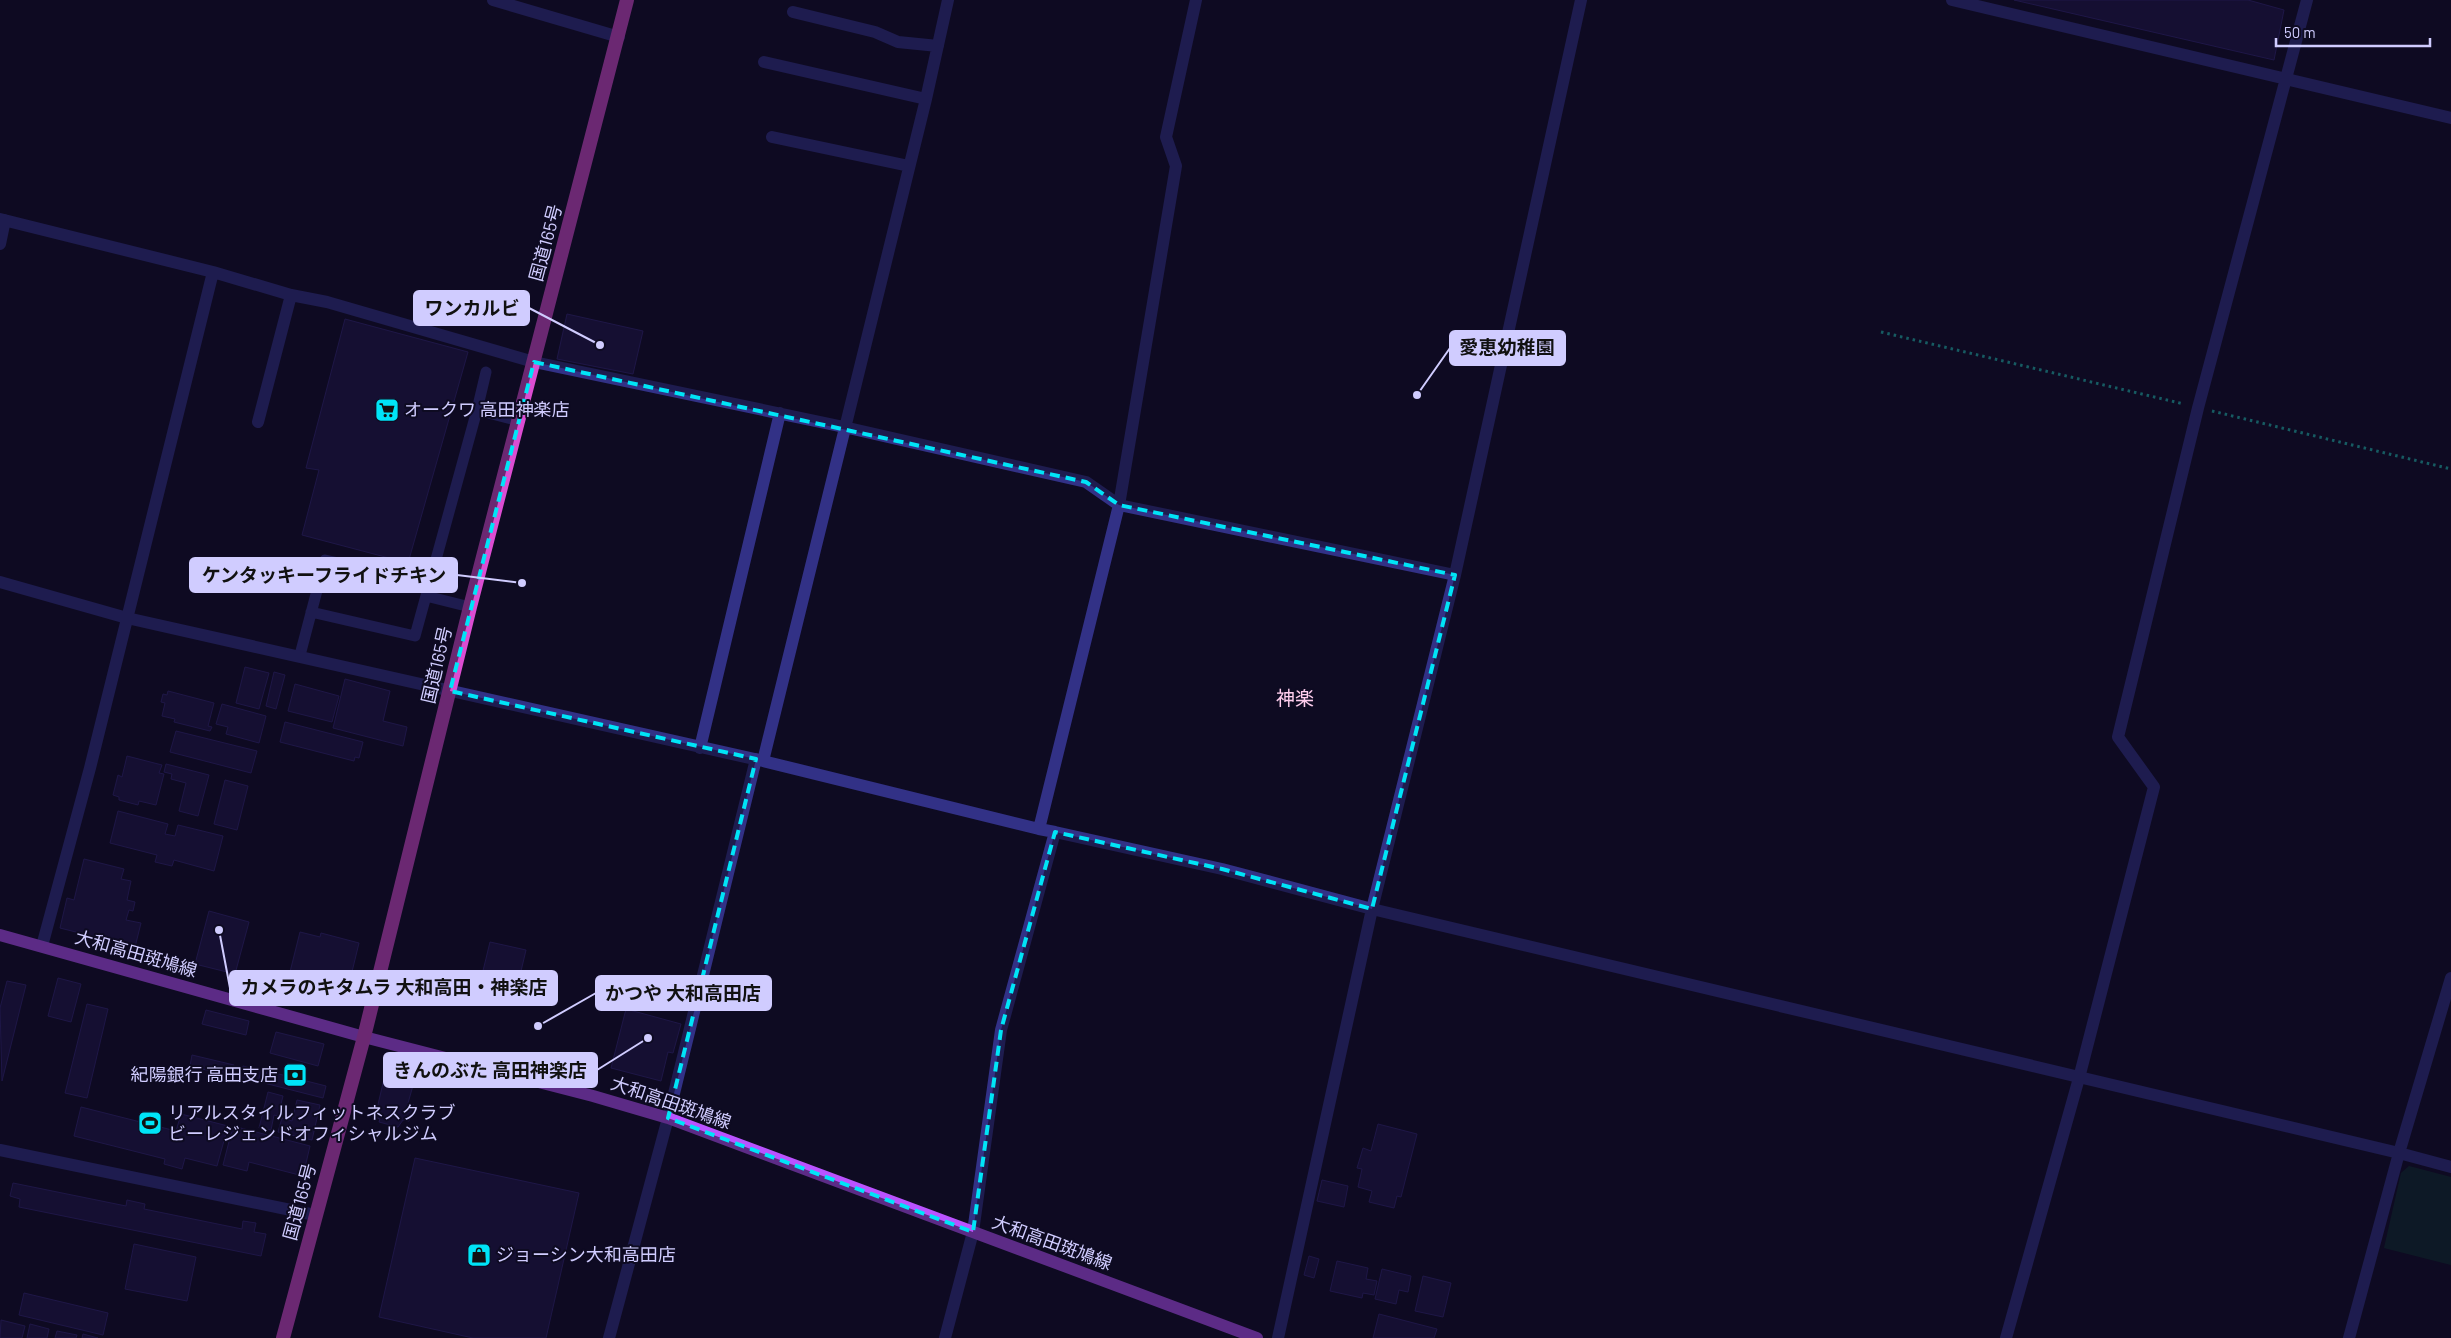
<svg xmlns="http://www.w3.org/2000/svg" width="2451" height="1338" viewBox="0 0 2451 1338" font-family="Barlow,'Noto Sans JP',sans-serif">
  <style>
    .green { fill: #0d2c2a }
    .building { fill: #1d1545; stroke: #322573 }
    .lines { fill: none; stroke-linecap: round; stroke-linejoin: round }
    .path { stroke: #21bdb0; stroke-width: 3; stroke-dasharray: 2.5 4; stroke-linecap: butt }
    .service { stroke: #323186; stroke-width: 11 }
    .minor { stroke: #323186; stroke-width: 12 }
    .primary { stroke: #ba53ff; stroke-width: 12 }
    .trunk { stroke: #dc4dd2; stroke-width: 14 }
    .marked { fill: none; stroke: #00e4f7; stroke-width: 4; stroke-dasharray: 10 6; stroke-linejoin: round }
    .labels { text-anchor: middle; stroke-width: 4; stroke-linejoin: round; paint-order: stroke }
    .street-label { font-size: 18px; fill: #d0ccff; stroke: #0e0b22 }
    .poi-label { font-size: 18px; fill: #d0ccff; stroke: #0e0b22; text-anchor: start }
    .neighbourhood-label { font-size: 19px; fill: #ffceee; stroke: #0e0b22 }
    .leader { fill: none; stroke: #d0ccff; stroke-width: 2 }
    .callout-dot { fill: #d0ccff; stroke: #0e0b22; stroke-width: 2 }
    .callout { fill: #d0ccff; stroke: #d0ccff; stroke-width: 2 }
    .callout-label { font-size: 19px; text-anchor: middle; font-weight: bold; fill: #111 }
  </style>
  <rect width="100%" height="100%" fill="#0e0b22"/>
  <path class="green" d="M2409,1166L2451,1177V1265L2384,1248L2401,1173Z"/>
  <path class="building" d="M2014,0H2248L2284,10L2274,60Z
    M567,314L643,331L633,374L557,359Z
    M345,319L468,352L408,563L302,535L319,470L306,468Z
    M245,667L269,673L259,709L236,703Z
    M274,672L285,675L276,709L266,706Z
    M345,679L390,691L383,721L407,727L403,746L333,728Z
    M295,684L339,696L332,722L288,711Z
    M168,691L214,703L208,726L212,727L210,731L174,722L175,719L162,716L165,703L161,702L163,694L167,695Z
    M222,704L266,716L259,743L226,734L228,727L216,724Z
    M285,722L363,742L359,758L355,757L354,761L280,742Z
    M176,731L257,751L251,773L170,752Z
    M127,756L162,765L159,773L164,774L156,805L139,801L138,805L119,800V797L113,795L118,775L122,777Z
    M166,764L209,775L198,816L179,811L186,783L171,779L172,774L164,772Z
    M225,780L248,786L237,830L214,824Z
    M118,811L168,824L165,834L175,836L178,825L223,836L214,871L174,860L172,866L155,862L157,855L110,843Z
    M84,859L124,869L121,879L131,881L127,900L135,902L133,911L129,910L126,920L141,923L135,947L60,928L67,898L74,900Z
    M209,911L249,922L235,974L195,964Z
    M300,932L320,937L321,933L359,943L349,984L343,982L339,997L287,984Z
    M490,942L526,950L517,988L481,979Z
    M58,978L81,984L71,1022L48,1016Z
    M7,981L26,985L2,1081L0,1008Z
    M87,1004L108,1009L87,1098L65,1093Z
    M626,1009L681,1024L673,1053L668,1052L661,1081L611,1068Z
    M206,1010L249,1021L246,1035L202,1024Z
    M276,1032L324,1044L318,1066L270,1053Z
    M192,1055L234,1065L231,1076L190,1066Z
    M243,1066L261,1071L258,1083L240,1079Z
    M267,1071L326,1086L323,1098L264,1083Z
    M385,1075L414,1082L408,1103L414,1105L409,1121L403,1120L398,1127L379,1122L380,1119L375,1117Z
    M268,1092L283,1096L278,1116L274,1115L271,1130L259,1128Z
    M297,1100L320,1105L312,1140L278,1132L282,1118L292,1121Z
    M81,1107L176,1131L181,1114L228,1126L217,1166L185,1158L182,1169L164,1164L165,1159L74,1136Z
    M1378,1124L1417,1134L1401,1197L1397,1196L1394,1208L1369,1202L1372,1191L1358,1187L1362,1169L1357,1168L1363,1148L1371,1151Z
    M233,1126L310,1146L303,1176L249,1162L247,1171L223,1165Z
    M415,1158L579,1193L546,1338H473L379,1317Z
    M1322,1180L1348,1186L1344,1207L1317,1201Z
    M13,1183L126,1206L127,1200L145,1204L144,1209L242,1229L243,1221L256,1223L254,1232L266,1234L261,1256L19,1207L20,1199L10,1196Z
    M134,1244L196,1257L187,1301L125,1289Z
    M1309,1256L1319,1259L1314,1278L1304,1275Z
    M1337,1261L1368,1268L1366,1279L1377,1281L1374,1295L1363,1293L1362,1298L1330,1291Z
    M1382,1269L1411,1276L1408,1292L1399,1290L1396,1304L1375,1299Z
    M1423,1276L1451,1283L1443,1317L1415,1311Z
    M24,1293L108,1313L103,1335L19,1315Z
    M1379,1314L1437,1329L1434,1338H1373Z
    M1,1320L25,1326L22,1338H0Z
    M30,1324L49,1329L47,1338H27Z
    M57,1331L77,1335L76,1338H55Z
    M83,1334L98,1338H82Z"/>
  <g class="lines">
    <path class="path" d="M1881,332L2184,404
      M2212,411L2451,469"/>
    <path class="service" d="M477,410L486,372
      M426,596L470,607
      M311,612L415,636L477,410L519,421
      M300,655L325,560L429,583"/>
    <path class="minor" d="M493,0L619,37
      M1952,0L2451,118
      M793,12L875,32L898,42L938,46
      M764,62L926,99
      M772,137L909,166
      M0,219L213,272L291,295L327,302L534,362L844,427L1086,482L1119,505L1455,575
      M0,244L5,220
      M258,422L291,295
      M0,582L127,618L763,761L1039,829
      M700,748L780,413
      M763,761L926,99L948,0
      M1055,832L1222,869L1372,909L2399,1153L2451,1167
      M42,946L90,768L213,272
      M0,1150L315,1215
      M609,1338L668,1118L756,759
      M945,1338L973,1232L1001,1030L1055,832L1039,829L1119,505L1176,166L1166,137L1196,0
      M1278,1338L1372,909L1455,575L1581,0
      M2006,1338L2079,1078L2154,787L2118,737L2198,408L2307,0
      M2349,1338L2399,1153L2451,978"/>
    <path class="primary" d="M0,935L364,1037L593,1096L668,1118L1257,1338"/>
    <path class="trunk" d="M283,1338L364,1037L470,607L627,0"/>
  </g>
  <path d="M0 0H2451V1338H0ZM534,362L1086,482L1119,505L1455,575L1372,909L1222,869L1055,832L1001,1030L973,1232L668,1118L756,759L450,691Z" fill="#0e0b22" fill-opacity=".55" fill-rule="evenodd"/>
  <path class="marked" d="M534,362L1086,482L1119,505L1455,575L1372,909L1222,869L1055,832L1001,1030L973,1232L668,1118L756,759L450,691Z"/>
  <defs>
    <g id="supermarket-square" transform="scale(1.25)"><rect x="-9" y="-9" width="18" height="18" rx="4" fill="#00e4f7" stroke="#0e0b22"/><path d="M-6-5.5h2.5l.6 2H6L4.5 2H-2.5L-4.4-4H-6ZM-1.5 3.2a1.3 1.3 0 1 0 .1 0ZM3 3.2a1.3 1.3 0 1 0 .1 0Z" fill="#111"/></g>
    <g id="bank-square" transform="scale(1.25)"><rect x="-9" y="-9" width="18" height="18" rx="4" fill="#00e4f7" stroke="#0e0b22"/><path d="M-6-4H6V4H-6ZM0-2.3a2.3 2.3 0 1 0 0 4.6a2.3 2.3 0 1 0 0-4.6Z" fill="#111"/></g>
    <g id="stadium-square" transform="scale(1.25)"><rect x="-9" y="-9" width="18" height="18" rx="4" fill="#00e4f7" stroke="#0e0b22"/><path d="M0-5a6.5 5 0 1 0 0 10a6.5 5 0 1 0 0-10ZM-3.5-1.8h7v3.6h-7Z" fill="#111"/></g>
    <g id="shop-square" transform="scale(1.25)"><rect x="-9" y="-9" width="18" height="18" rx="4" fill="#00e4f7" stroke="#0e0b22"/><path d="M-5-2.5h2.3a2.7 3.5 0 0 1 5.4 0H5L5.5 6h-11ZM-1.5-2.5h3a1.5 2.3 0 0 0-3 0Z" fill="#111"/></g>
  </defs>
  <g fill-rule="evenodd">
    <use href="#supermarket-square" x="387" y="410"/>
    <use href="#bank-square" x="295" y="1075"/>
    <use href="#stadium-square" x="150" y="1123"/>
    <use href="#shop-square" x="479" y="1255"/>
  </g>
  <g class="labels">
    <g class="street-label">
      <text transform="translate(546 243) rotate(-75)" y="6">国道165号</text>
      <text transform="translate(437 665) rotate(-77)" y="6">国道165号</text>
      <text transform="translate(136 954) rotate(16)" y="6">大和高田斑鳩線</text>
      <text transform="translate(671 1103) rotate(19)" y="6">大和高田斑鳩線</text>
      <text transform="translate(300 1202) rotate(-75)" y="6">国道165号</text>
      <text transform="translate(1052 1243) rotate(20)" y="6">大和高田斑鳩線</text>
    </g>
    <g class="poi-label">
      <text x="404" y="416">オークワ 高田神楽店</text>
      <text x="278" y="1081" text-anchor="end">紀陽銀行 高田支店</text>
      <text x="168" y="1119">リアルスタイルフィットネスクラブ<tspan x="168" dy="21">ビーレジェンドオフィシャルジム</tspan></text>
      <text x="496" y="1261">ジョーシン大和高田店</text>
    </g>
    <g class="neighbourhood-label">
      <text x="1295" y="705">神楽</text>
    </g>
  </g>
  <path class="leader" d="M600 345L529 308M1417 395L1450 348M522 583L457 575M219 930L230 988M538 1026L596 993M648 1038L597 1070"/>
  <g class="callout-dot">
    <circle cx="600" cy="345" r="5"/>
    <circle cx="1417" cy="395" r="5"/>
    <circle cx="522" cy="583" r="5"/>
    <circle cx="219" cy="930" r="5"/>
    <circle cx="538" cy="1026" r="5"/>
    <circle cx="648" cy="1038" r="5"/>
  </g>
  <g class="callout">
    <rect x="414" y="291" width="115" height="34" rx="5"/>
    <rect x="1450" y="331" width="115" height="34" rx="5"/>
    <rect x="190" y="558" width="267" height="34" rx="5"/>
    <rect x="230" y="971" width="327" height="34" rx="5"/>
    <rect x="596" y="976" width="175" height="34" rx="5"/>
    <rect x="384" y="1053" width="213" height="34" rx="5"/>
  </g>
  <g class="callout-label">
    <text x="472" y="315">ワンカルビ</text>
    <text x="1507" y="354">愛恵幼稚園</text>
    <text x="324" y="582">ケンタッキーフライドチキン</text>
    <text x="394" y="994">カメラのキタムラ 大和高田・神楽店</text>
    <text x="683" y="1000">かつや 大和高田店</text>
    <text x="490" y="1077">きんのぶた 高田神楽店</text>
  </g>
  <path d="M2276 38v8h154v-8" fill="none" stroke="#d0ccff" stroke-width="2.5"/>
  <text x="2284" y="38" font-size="15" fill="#d0ccff" stroke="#0e0b22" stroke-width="4" paint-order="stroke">50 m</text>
</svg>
